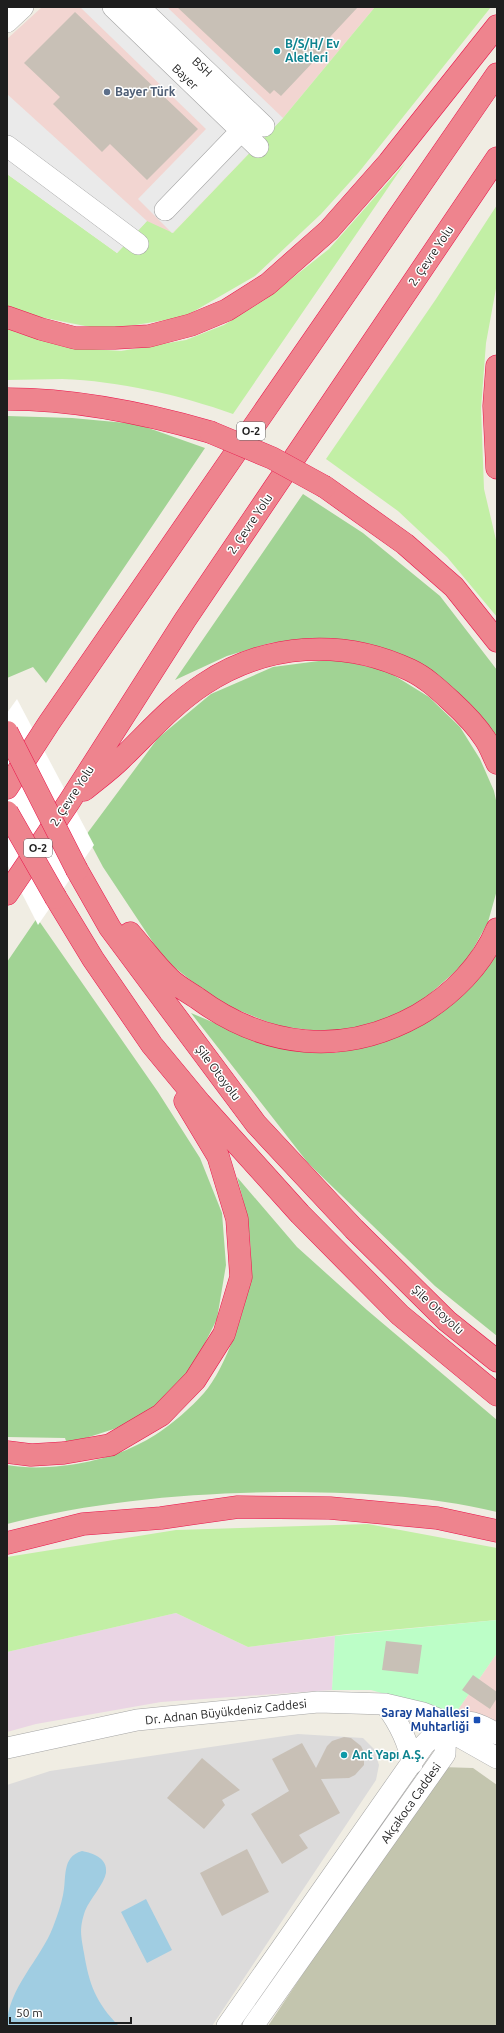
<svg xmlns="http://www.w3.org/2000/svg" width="504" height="2033" viewBox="0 0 504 2033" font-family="Ubuntu,sans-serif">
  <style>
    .residential { fill: #dcdbdb }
    .commercial { fill: #f2d5d1 }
    .industrial { fill: #ead5e4 }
    .construction { fill: #c3c5ae }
    .grass { fill: #c2efa5 }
    .forest { fill: #a1d394 }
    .park { fill: #bcfec7 }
    .parking { fill: #eaeaea }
    .water { fill: #a0cde2 }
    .pier { fill: #fff }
    .building { fill: #c8c0b6 }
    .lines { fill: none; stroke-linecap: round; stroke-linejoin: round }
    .minor-casing { stroke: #a5a5a5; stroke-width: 22 }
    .highway-casing { stroke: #e9154b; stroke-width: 23 }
    .minor { stroke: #fff; stroke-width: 21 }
    .highway { stroke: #ee848e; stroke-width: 22 }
    .highway-bridge-casing { stroke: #e9154b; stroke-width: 23; stroke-linecap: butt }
    .highway-bridge { stroke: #ee848e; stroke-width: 22 }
    .culture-dot { fill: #0f9aa8; stroke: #fff; stroke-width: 1.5 }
    .service-dot { fill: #5c6f8a; stroke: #fff; stroke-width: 1.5 }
    .transit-dot { fill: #1a4fb4; stroke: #fff; stroke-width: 1.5 }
    .labels { text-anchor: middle; stroke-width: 3; stroke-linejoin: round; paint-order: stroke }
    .shield { fill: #fff; stroke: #626262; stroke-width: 1 }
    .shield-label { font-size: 11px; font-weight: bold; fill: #1e1e1e }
    .culture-label { font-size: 12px; font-weight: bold; fill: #0d838f; stroke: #fff; text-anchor: start }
    .street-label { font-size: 12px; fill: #1e1e1e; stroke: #fff }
    .service-label { font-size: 12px; font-weight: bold; fill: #4e5e75; stroke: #fff; text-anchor: start }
    .transit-label { font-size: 12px; font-weight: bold; fill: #164399; stroke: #fff; text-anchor: end }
  </style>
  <rect width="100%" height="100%" fill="#f0ede3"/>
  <path class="residential" d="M298,1734L363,1738L374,1749L379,1765L376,1780L212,2026H7V1785L50,1771Z"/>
  <path class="commercial" d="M42,7H375L283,118L172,233L7,174V39Z
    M497,1653V1737L455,1714Z"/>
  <path class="industrial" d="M176,1613L248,1647L335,1636L332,1690L161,1702L36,1724L7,1732V1652Z"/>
  <path class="construction" d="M441,1767L473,1768L497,1785V2026H268Z"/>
  <path class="grass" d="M375,7H491L359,172L321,214L255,276L184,317L105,330L15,312L7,307V174L117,253L147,221L173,233L283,118Z
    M405,163L233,414C180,395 119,381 62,379C44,379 25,380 7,380V327L15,332L65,347L121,351L186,340L224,325L266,299L329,249Z
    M497,205V283L486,343L481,408L484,489L497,544V617L447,557L398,511L326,459L436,299Z
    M368,1524L497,1548V1620L347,1634L248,1647L176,1613L7,1652V1557L176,1530Z"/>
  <path class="forest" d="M7,416L72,418L137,424L205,448L46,683L33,667L7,678Z
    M303,494L363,533L440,596L497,670V744L431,671L369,644L321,638L270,643L227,656L175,680Z
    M334,659L387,671L429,697L460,727L480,759L494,791L497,805V890L488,922L466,962L424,999L383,1022L335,1033L278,1026L218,1002L164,959L103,867L86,835L158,738L211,694L273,667Z
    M37,918L158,1092L200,1158L222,1213L226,1265L217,1319L199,1355L173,1393L144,1415L114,1429L67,1444L65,1438L7,1437V962Z
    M497,952V1336L435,1286L308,1163L191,1013L269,1046L335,1053L399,1036L468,990Z
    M237,1177L297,1247L367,1310L497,1420V1512C426,1495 353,1492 280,1492C189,1493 96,1501 7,1524V1465C46,1472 102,1463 137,1445C161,1434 187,1412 204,1393C226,1368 248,1305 250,1272C253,1237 246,1210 237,1177Z"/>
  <path class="park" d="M497,1620V1653L455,1714L371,1690H332L335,1636Z"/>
  <path class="parking" d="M80,7H167L283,118L172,233L138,199L206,129Z
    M7,94L147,221L117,253L7,174Z"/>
  <path class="water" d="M82,1851C93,1853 108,1858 106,1873C104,1884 90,1899 85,1911C79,1929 81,1935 84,1953C89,1984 96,2003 119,2026H7C7,1989 41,1959 53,1927C57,1916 61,1906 63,1895C67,1878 61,1857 82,1851Z
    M146,1899L172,1950L147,1963L121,1912Z"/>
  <path class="pier" d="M17,699L94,845L38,925L7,864V713Z"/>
  <path class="building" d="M177,7H358L330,37L334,40L281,96L274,90L270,94Z
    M75,12L198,129L147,180L110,144L102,152L53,104L60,97L24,63Z
    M386,1641L422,1645L418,1674L382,1670Z
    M473,1675L497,1692V1698L490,1709L462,1690Z
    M344,1737L351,1738L361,1746L364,1752V1765L355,1775L349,1778L321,1779L340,1813L299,1835L308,1848L282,1864L251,1814L289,1791L272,1759L302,1743L316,1768L327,1746L332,1741Z
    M202,1758L240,1790L222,1800L225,1805L204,1829L167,1798Z
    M247,1849L269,1892L222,1916L200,1873Z"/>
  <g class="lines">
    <g class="minor-casing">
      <path id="minor" d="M113,7L258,147
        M139,7L264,126
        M7,22L23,7
        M7,146L138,244
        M165,210L241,131
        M385,1704C399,1723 409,1742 412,1764
        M446,1722C470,1720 476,1722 497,1734
        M7,1748L137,1720L318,1702L385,1704L423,1713L446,1722L458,1736L497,1758
        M227,2026L424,1745L446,1722
        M253,2026L445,1754L446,1722"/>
    </g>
    <g class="highway-casing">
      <path id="highway" d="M7,317L41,329L75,338H115L149,336L191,325L227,310L268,284L329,230L389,162L497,26
        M497,366L494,406L497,468
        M7,399C76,399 144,413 210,432
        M325,487L405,544L454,587L497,641
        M7,788L49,723L497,74
        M84,790C96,780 110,770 121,759C149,732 172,705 204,684C266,643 343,638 410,670C425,677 438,689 451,701C463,712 476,725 485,739C490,746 493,755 497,763
        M77,870L110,928L256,1124L354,1229L447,1321L497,1361
        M7,894L69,802L185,620L497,158
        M56,898L93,959L152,1045L200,1103L300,1214L400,1315L497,1395
        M130,933C143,948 155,965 170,979C177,986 188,992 197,998C265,1048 343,1057 418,1015C452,995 482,965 497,929
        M7,1452L31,1455L64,1453L110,1445L161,1415L195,1380L224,1334L241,1277L237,1219L218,1156L185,1101
        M7,1543L83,1524L161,1518L238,1507L330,1508L437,1518L497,1531"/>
    </g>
    <use href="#minor" class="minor"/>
    <use href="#highway" class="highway"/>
    <g class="highway-bridge-casing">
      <path id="highway-bridge" d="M210,432L272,458L325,487
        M7,732L77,870
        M7,812L56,898"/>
    </g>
    <use href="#highway-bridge" class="highway-bridge"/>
  </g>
  <g class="culture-dot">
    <circle cx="277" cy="51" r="4"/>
    <circle cx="344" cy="1755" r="4"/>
  </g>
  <circle class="service-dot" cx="107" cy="92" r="4"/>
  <rect class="transit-dot" x="473" y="1716" width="8" height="8" rx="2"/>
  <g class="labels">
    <g class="shield">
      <rect x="237" y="422" width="28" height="18" rx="3"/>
      <rect x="24" y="839" width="28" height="18" rx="3"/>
    </g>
    <g class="shield-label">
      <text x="251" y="435">O-2</text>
      <text x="38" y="852">O-2</text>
    </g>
    <g class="culture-label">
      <text x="285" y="48">B/S/H/ Ev<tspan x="285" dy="14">Aletleri</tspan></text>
      <text x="352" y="1759">Ant Yapı A.Ş.</text>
    </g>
    <g class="street-label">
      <text transform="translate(202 67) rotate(44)" y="4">BSH</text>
      <text transform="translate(185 77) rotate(44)" y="4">Bayer</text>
      <text transform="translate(431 256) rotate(-56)" y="4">2. Çevre Yolu</text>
      <text transform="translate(250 524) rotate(-56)" y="4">2. Çevre Yolu</text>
      <text transform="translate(72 796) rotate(-57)" y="4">2. Çevre Yolu</text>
      <text transform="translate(218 1073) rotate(53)" y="4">Şile Otoyolu</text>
      <text transform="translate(438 1310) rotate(43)" y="4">Şile Otoyolu</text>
      <text transform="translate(226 1712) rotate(-6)" y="4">Dr. Adnan Büyükdeniz Caddesi</text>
      <text transform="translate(411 1803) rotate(-55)" y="4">Akçakoca Caddesi</text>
    </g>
    <g class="service-label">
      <text x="115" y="96">Bayer Türk</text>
    </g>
    <g class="transit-label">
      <text x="469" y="1717">Saray Mahallesi<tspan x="469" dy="14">Muhtarliği</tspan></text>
    </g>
  </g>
  <rect width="504" height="2033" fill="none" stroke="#1e1e1e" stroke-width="16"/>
  <path d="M10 2017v6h121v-6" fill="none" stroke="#1e1e1e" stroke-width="2"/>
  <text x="16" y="2017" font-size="12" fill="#1e1e1e" stroke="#ffffff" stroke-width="3" paint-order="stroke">50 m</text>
</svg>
